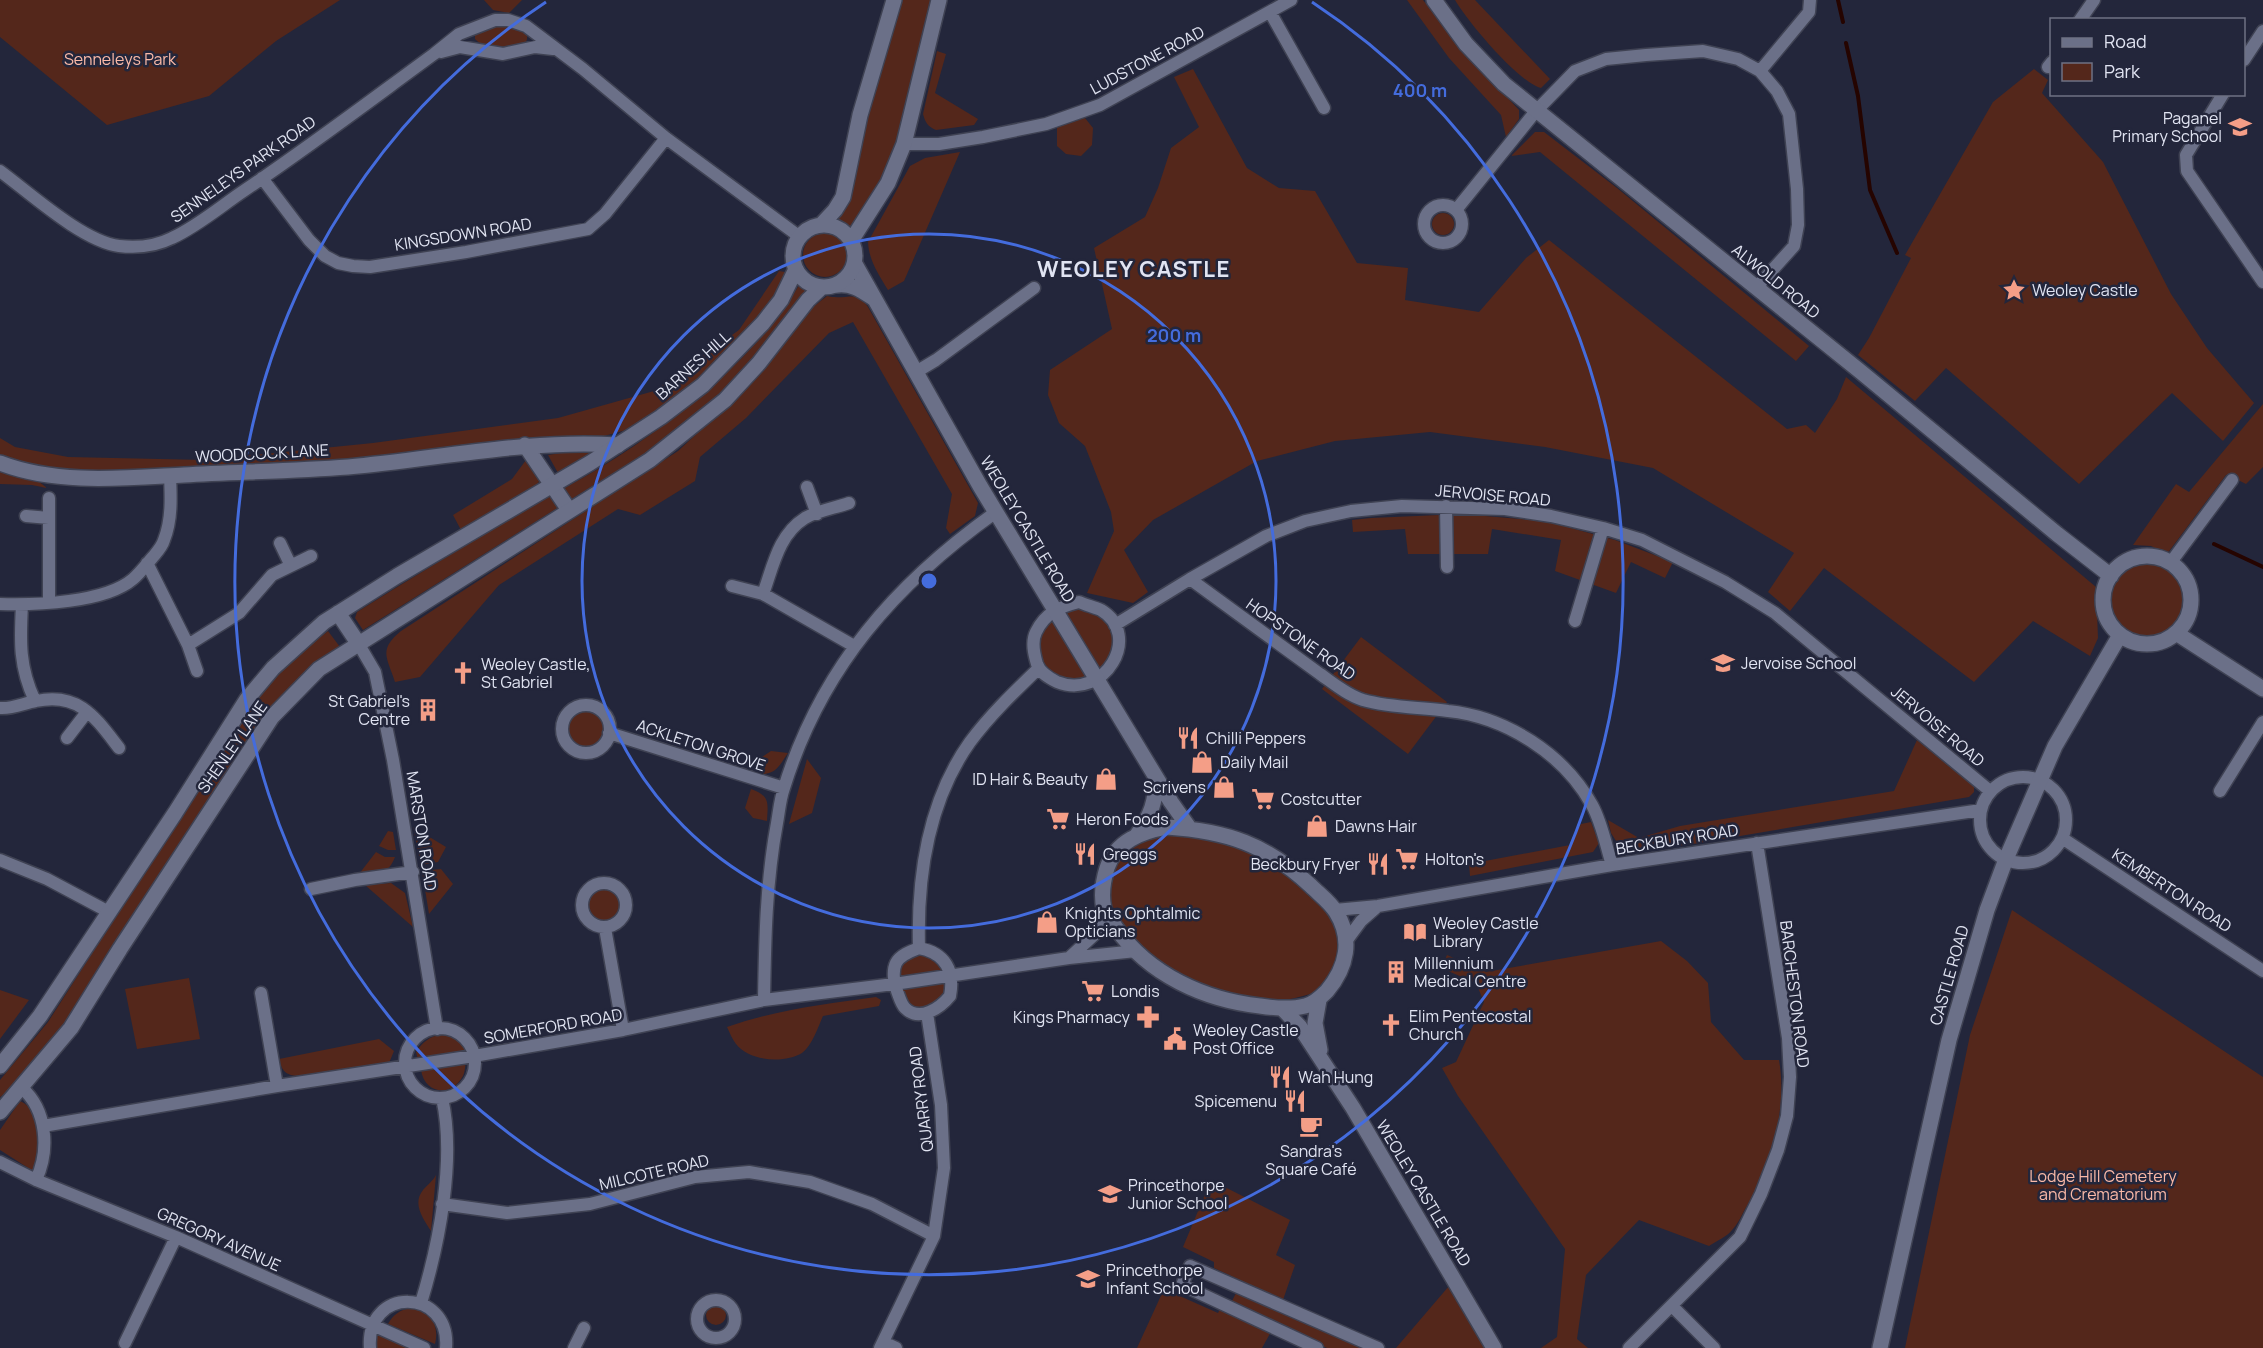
<svg xmlns="http://www.w3.org/2000/svg" width="2263" height="1348" viewBox="0 0 2263 1348" font-family="Manrope,sans-serif">
  <style>
    .green { fill: #54271b }
    .lines { fill: none; stroke-linecap: round; stroke-linejoin: round }
    .stream { stroke: #250400; stroke-width: 4 }
    .minor-casing { stroke: #3f4253; stroke-width: 15 }
    .tertiary-casing { stroke: #3f4253; stroke-width: 18 }
    .secondary-casing { stroke: #3f4253; stroke-width: 18 }
    .minor { stroke: #6b7088; stroke-width: 12 }
    .tertiary { stroke: #6b7088; stroke-width: 15 }
    .secondary { stroke: #6b7088; stroke-width: 15 }
    .ring { fill: none; stroke: #446cdd; stroke-width: 3 }
    .labels { text-anchor: middle; stroke-width: 5; stroke-linejoin: round; paint-order: stroke }
    .park-label { font-size: 16px; fill: #fab9a7; stroke: #23263b }
    .street-label { font-size: 16px; fill: #e1e4f2; stroke: #23263b }
    .poi-label { font-size: 16px; fill: #e1e4f2; stroke: #23263b; text-anchor: start }
    .district-label { font-size: 22px; font-weight: bold; letter-spacing: 1.5px; fill: #e1e4f2; stroke: #23263b }
    .centre { fill: #446cdd; stroke: #23263b; stroke-width: 3 }
    .ring-label { font-size: 18px; text-anchor: middle; font-weight: bold; fill: #446cdd; stroke: #23263b; stroke-width: 5; stroke-linejoin: round; paint-order: stroke }
  </style>
  <rect width="100%" height="100%" fill="#23263b"/>
  <path class="green" d="M0,0H340L276,41L209,96L107,125L0,37Z
    M484,0H522L509,13L493,10Z
    M901,0H931L897,150L884,180L853,230L837,220L851,190L871,99Z
    M1407,0H1423L1466,54L1519,110V119L1506,137L1501,115L1449,58Z
    M1455,0H1475L1550,79L1541,88C1519,83 1467,21 1455,0Z
    M495,23L524,28C528,36 529,40 522,47C506,48 487,52 475,39V34Z
    M937,51L946,54L935,93L978,119L974,125L936,130C928,127 925,122 923,114Z
    M1193,69L1247,168L1279,188L1315,191L1357,263L1408,268L1405,300L1479,312L1526,258L1549,240L1787,429L1806,425L1815,433L1837,399L1846,377L2096,587L2098,638L2090,656L2033,621L1974,682L1824,568L1790,611L1768,592L1794,553L1653,468L1545,447L1430,432L1335,441L1257,461L1153,520L1124,550L1148,592L1133,603L1087,593L1114,531L1111,512L1085,446L1059,423L1048,395L1050,370L1112,329L1094,248L1145,217L1158,188L1171,148L1199,127L1174,77Z
    M2034,69L2048,80L2042,93L2103,162L2171,294L2207,348L2254,403L2223,441L2172,393L2079,484L1946,368L1915,401L1858,355L1869,338L1911,258L1905,255L1993,102Z
    M1085,118L1093,128L1092,145L1081,156L1066,154L1057,146V126Z
    M1535,132H1544L1617,188L1809,346L1796,361L1540,152L1511,156Z
    M960,152L904,281L888,290C879,275 869,261 868,242L910,166L925,158Z
    M1432 224a11 11 0 1 1 22 0a11 11 0 1 1-22 0Z
    M803 255a22 22 0 1 1 44 0a22 22 0 1 1-44 0Z
    M779,271L785,272L788,276L772,304L700,382L630,429L604,436L568,438L359,459L125,472L47,468L0,455V438L15,447L68,457L205,460L373,443L558,418L654,391L739,330Z
    M801,282L812,289L725,395L645,456L602,480L363,630L355,618L357,612C415,575 474,541 532,506C566,487 602,468 634,446C697,403 762,349 801,282Z
    M827,296C839,299 849,295 861,297L868,307L978,503L975,516L950,534L946,528L952,494L853,322L829,333L746,418L700,457L695,481L640,515L618,509L499,585L420,677L395,682C387,657 378,650 401,631L678,451L744,390L813,307Z
    M2263,404V467L2246,484L2238,480L2233,473L2226,475L2167,554L2151,546L2133,545L2176,484L2189,492Z
    M574,451L590,453L589,455L558,473L548,455Z
    M526,460L540,480L536,486L461,530L453,515L512,479Z
    M0,469L38,481L47,488L32,485L0,484Z
    M1462,514L1545,521L1615,540L1673,562L1665,578L1631,562L1616,593L1555,571L1561,540L1492,529L1488,554H1408L1405,529L1353,532L1352,520L1371,518Z
    M2106 601a40 40 0 1 1 80 0a40 40 0 1 1-80 0Z
    M1080,606L1100,613L1113,628L1114,657L1100,672L1063,611Z
    M1054,615L1094,677L1070,682L1043,669C1039,645 1034,634 1054,615Z
    M328,631L340,647L310,670L66,1025L15,1087L0,1097V1080L48,1022L249,708L294,657Z
    M1361,637L1447,702L1408,754L1322,689Z
    M567 729a19 19 0 1 1 38 0a19 19 0 1 1-38 0Z
    M1917,740L1974,785V792L1969,797L1687,845L1630,850L1618,844L1611,833L1608,820L1639,838L1680,826L1894,791Z
    M771,751L788,753C777,769 776,775 755,774L759,759Z
    M807,759L821,778L812,813L789,824Z
    M751,789C770,796 768,802 767,821L753,818L745,808Z
    M1591,822L1599,843L1593,852L1470,876L1469,864L1570,845L1581,824Z
    M413,827L446,847L438,862L421,865Z
    M1190,830L1259,848L1334,911L1344,954L1321,991C1309,994 1297,998 1285,1000C1246,1004 1195,988 1162,967C1141,953 1124,929 1108,910L1110,885L1118,856L1150,838Z
    M388,831L393,832L396,850H388L379,846Z
    M376,852L385,857H395C388,876 377,872 359,874Z
    M441,869L453,884L429,914L422,871Z
    M391,883L405,893L413,927L365,885Z
    M589 905a16 16 0 1 1 32 0a16 16 0 1 1-32 0Z
    M2012,910L2263,1077V1348H1905L1970,1035Z
    M1661,941L1687,961L1708,983L1711,1022L1744,1060H1779C1788,1111 1770,1168 1744,1211C1741,1217 1737,1225 1732,1230C1727,1237 1716,1241 1709,1246L1639,1220L1586,1275L1577,1339L1588,1348H1541L1557,1337L1565,1249L1458,1096L1442,1068L1456,1062L1484,1002L1476,983L1441,968L1447,955L1486,972Z
    M930,953L945,972L895,983L896,974L908,954Z
    M189,978L200,1039L137,1049L125,989Z
    M948,978L950,989L935,1009L912,1011L899,987Z
    M0,990L29,1000L0,1039Z
    M876,997L881,1000L879,1006L823,1016C818,1027 812,1046 802,1053C784,1064 749,1061 736,1044C732,1039 730,1033 727,1027C775,1010 825,1004 876,997Z
    M453,1033L465,1044L468,1052L418,1060L416,1052C426,1037 436,1034 453,1033Z
    M379,1039L394,1051L389,1063L296,1076C284,1074 282,1070 279,1059Z
    M466,1062C465,1066 465,1072 463,1076C452,1097 425,1095 421,1070Z
    M20,1101C34,1106 40,1129 41,1143C41,1151 36,1163 33,1171L0,1150V1130Z
    M436,1175L431,1231C423,1218 412,1204 423,1190C427,1185 433,1181 436,1175Z
    M1211,1180L1290,1220L1276,1255L1295,1265L1283,1300L1214,1268V1262L1183,1247Z
    M1449,1286L1486,1348H1396Z
    M1164,1289L1218,1313L1222,1305L1272,1330L1262,1348H1137Z
    M1237,1291L1366,1348H1327L1230,1305Z
    M706 1315a10 10 0 1 1 20 0a10 10 0 1 1-20 0Z
    M411,1308C430,1310 440,1325 435,1344L388,1324C393,1315 399,1310 411,1308Z
    M376,1333L410,1348H375Z"/>
  <g class="lines">
    <path class="stream" d="M1838,0L1843,22
      M1846,43L1858,96L1870,190L1897,253
      M2214,544L2263,567"/>
    <g class="minor-casing">
      <path id="minor" d="M1270,12L1324,108
        M2080,20L2094,0
        M441,52L460,47L503,54L535,47L553,49
        M2244,60L2263,31
        M2048,67L2052,62
        M1760,71L1809,12L1810,0
        M2223,94L2186,155L2187,171L2263,282
        M904,144H939L983,137L1046,124L1100,105L1291,0
        M0,171C30,193 82,241 119,246C136,248 156,246 172,238C198,226 221,206 245,190C309,147 371,100 434,54L459,34L495,20H508L526,26L583,69L666,138L800,237
        M262,178L309,240L325,256L338,263L353,266L370,267L466,252L588,229L605,214L666,138
        M1424 224a19 19 0 1 1 38 0a19 19 0 1 1-38 0Z
        M1456,210L1536,111L1575,71L1606,59L1646,55L1703,51L1738,59L1760,71L1777,91L1789,114L1797,189L1798,225L1794,246L1756,288
        M916,372L936,360L1034,288
        M807,487L817,514
        M1446,506L1447,567
        M26,516L49,518
        M280,543L290,564
        M2171,562L2232,480
        M147,563L188,645L197,671
        M1190,579L1320,674C1333,683 1347,695 1363,700C1391,708 1420,707 1448,711C1506,717 1564,754 1592,805C1602,823 1606,846 1612,865
        M732,586L763,594L854,646
        M763,594C773,567 778,535 805,518C817,511 835,508 849,503
        M1079,602C1086,605 1094,607 1101,610C1143,635 1105,701 1057,682C1049,678 1040,673 1037,664C1034,654 1031,642 1036,632C1045,613 1059,607 1079,602Z
        M49,603V498
        M0,604C35,605 105,603 133,579C140,573 146,565 152,558C157,552 162,547 164,540C172,520 171,497 170,476
        M22,605C20,641 19,667 35,701
        M1575,621L1603,528
        M1115,625L1190,579L1266,536L1305,521L1351,511L1402,506L1505,509L1551,516L1603,528L1642,540L1725,582L1775,613L1990,791
        M358,643L375,672L393,760L437,1029
        M188,645L239,613L272,575L311,556
        M562 729a24 24 0 1 1 48 0a24 24 0 1 1-48 0Z
        M0,708C13,709 24,703 36,701C79,692 95,717 119,748
        M609,733L784,788
        M67,738L87,712
        M1980 820a43 43 0 1 1 86 0a43 43 0 1 1-86 0Z
        M2220,791L2263,722
        M2062,838L2263,971
        M0,860L47,879L109,912
        M582 905a22 22 0 1 1 44 0a22 22 0 1 1-44 0Z
        M311,889L355,880L413,872
        M1335,910L1378,906L1612,865L1981,810
        M605,928L623,1030
        M1347,940L1361,921L1378,906
        M919,948C917,877 928,801 970,742C990,715 1014,692 1039,668
        M919,948C945,953 955,970 950,996C941,1007 920,1023 905,1008C901,1004 899,996 897,991C894,983 892,971 896,963C900,955 911,951 919,948Z
        M1069,958L1095,934L1104,911
        M261,993L277,1086
        M764,1000C765,940 766,882 777,823C779,812 780,799 784,788C821,668 896,583 996,512
        M405 1063a35 35 0 1 1 70 0a35 35 0 1 1-70 0Z
        M22,1088C47,1110 50,1150 36,1180
        M43,1126L277,1086L474,1056L623,1030L764,1000L894,984L1069,958L1136,951
        M0,1162L36,1180L176,1237L424,1348
        M442,1204L507,1213L590,1204L695,1177L749,1172L810,1182L872,1204L934,1236
        M697 1319a19 19 0 1 1 38 0a19 19 0 1 1-38 0Z
        M421,1303C439,1244 456,1159 442,1098
        M1672,1306L1714,1348
        M883,1342L896,1348
        M125,1343L176,1237
        M370,1348C365,1286 451,1287 446,1348
        M574,1348L584,1328
        M880,1348L934,1236L944,1168L941,1105L927,1013
        M1317,1348L1182,1285L1190,1266L1378,1348
        M1629,1348L1740,1237L1761,1194L1778,1150L1787,1116L1790,1077L1788,1038L1757,843"/>
    </g>
    <g class="tertiary-casing">
      <path id="tertiary" d="M1434,0L1466,44L1504,84L1861,372L2057,534L2111,576
        M855,264L980,486L1171,802L1190,829
        M837,285C851,283 861,290 873,298
        M525,445L569,510
        M0,463C57,485 125,478 184,475C239,472 293,471 348,467C438,459 527,439 618,445
        M2103 600a44 44 0 1 1 88 0a44 44 0 1 1-88 0Z
        M2176,633L2263,689
        M1167,827C1227,831 1266,844 1311,886C1319,894 1330,902 1336,912C1353,939 1347,967 1327,991C1321,997 1314,1004 1305,1006C1290,1010 1274,1008 1260,1006C1205,1000 1149,975 1116,928C1112,922 1106,915 1104,909C1101,896 1103,881 1107,868C1116,841 1141,832 1167,827Z
        M1137,835C1151,816 1156,801 1156,777
        M1319,1000L1315,1023L1320,1050
        M1283,1009L1300,1027L1353,1108L1494,1348
        M1880,1348L1949,1040L1987,910L2006,859L2055,746L2120,635"/>
    </g>
    <g class="secondary-casing">
      <path id="secondary" d="M821,225L835,210L843,197L860,115L894,0
        M793 256a31 31 0 1 1 62 0a31 31 0 1 1-62 0Z
        M851,241L888,183L904,144L939,0
        M338,613L358,643
        M0,1066L40,1016L175,813L247,699L273,668L324,622L397,576L590,463L661,417L703,385L763,323L781,300L796,269
        M0,1112L71,1028L120,949L272,717L319,669L650,460L725,400L759,363L808,300L822,287"/>
    </g>
    <use href="#minor" class="minor"/>
    <use href="#tertiary" class="tertiary"/>
    <use href="#secondary" class="secondary"/>
  </g>
  <g class="ring">
    <circle cx="929" cy="581" r="347"/>
    <path d="M1312 2A694 694 0 1 1 546 2"/>
  </g>
  <defs>
    <g id="school-bare" transform="scale(1.8)"><path d="M0-5L7-2L0 1L-7-2ZM-4 1L0 2.5L4 1V4Q0 6-4 4Z" fill="#f49e87" stroke="#23263b" stroke-width="2.5" paint-order="stroke"/></g>
    <g id="sight-bare" transform="scale(1.8)"><path d="M0-6L1.8-2.2L6-1.7L2.9 1.2L3.7 5.4L0 3.3L-3.7 5.4L-2.9 1.2L-6-1.7L-1.8-2.2Z" fill="#f49e87" stroke="#23263b" stroke-width="2.5" paint-order="stroke"/></g>
    <g id="church-bare" transform="scale(1.8)"><path d="M-1.2-6h2.4v3.5h3.3v2.4h-3.3V6h-2.4V-.1h-3.3v-2.4h3.3Z" fill="#f49e87" stroke="#23263b" stroke-width="2.5" paint-order="stroke"/></g>
    <g id="building-bare" transform="scale(1.8)"><path d="M-4-6H4V6H1V3H-1V6H-4ZM-2.5-4.3h1.7v1.8h-1.7ZM.8-4.3h1.7v1.8H.8ZM-2.5-1h1.7V.8h-1.7ZM.8-1h1.7V.8H.8Z" fill="#f49e87" stroke="#23263b" stroke-width="2.5" paint-order="stroke"/></g>
    <g id="restaurant-bare" transform="scale(1.8)"><path d="M-5-6h1v4h1v-4h1v4h1v-4h1v5L-1.5 .5V6h-2V.5L-5-1ZM5-6V6H3V1.5H1.5Q1.5-4 5-6Z" fill="#f49e87" stroke="#23263b" stroke-width="2.5" paint-order="stroke"/></g>
    <g id="shop-bare" transform="scale(1.8)"><path d="M-5-2.5h2.3a2.7 3.5 0 0 1 5.4 0H5L5.5 6h-11ZM-1.5-2.5h3a1.5 2.3 0 0 0-3 0Z" fill="#f49e87" stroke="#23263b" stroke-width="2.5" paint-order="stroke"/></g>
    <g id="supermarket-bare" transform="scale(1.8)"><path d="M-6-5.5h2.5l.6 2H6L4.5 2H-2.5L-4.4-4H-6ZM-1.5 3.2a1.3 1.3 0 1 0 .1 0ZM3 3.2a1.3 1.3 0 1 0 .1 0Z" fill="#f49e87" stroke="#23263b" stroke-width="2.5" paint-order="stroke"/></g>
    <g id="library-bare" transform="scale(1.8)"><path d="M-6-4Q-3-5.5-.7-3.5V5Q-3 3-6 4ZM6-4Q3-5.5 .7-3.5V5Q3 3 6 4Z" fill="#f49e87" stroke="#23263b" stroke-width="2.5" paint-order="stroke"/></g>
    <g id="pharmacy-bare" transform="scale(1.8)"><path d="M-2-6h4v4h4v4h-4v4h-4v-4h-4v-4h4Z" fill="#f49e87" stroke="#23263b" stroke-width="2.5" paint-order="stroke"/></g>
    <g id="civic-bare" transform="scale(1.8)"><path d="M-.6-6.5H3V-4.5H.6V-3L4-1V1h2V6H-6V1h2V-1L-.6-3ZM-1.2 2.5V6h2.4V2.5Z" fill="#f49e87" stroke="#23263b" stroke-width="2.5" paint-order="stroke"/></g>
    <g id="cafe-bare" transform="scale(1.8)"><path d="M-5.5-4.5H6V0H3Q3 3.5 0 3.5H-2.5Q-5.5 3.5-5.5 0ZM3-3.2v2h1.7v-2ZM-6 4.5H4V6H-6Z" fill="#f49e87" stroke="#23263b" stroke-width="2.5" paint-order="stroke"/></g>
  </defs>
  <g fill-rule="evenodd">
    <use href="#school-bare" x="2240" y="127"/>
    <use href="#sight-bare" x="2014" y="290"/>
    <use href="#school-bare" x="1723" y="663"/>
    <use href="#church-bare" x="463" y="673"/>
    <use href="#building-bare" x="428" y="710"/>
    <use href="#restaurant-bare" x="1188" y="738"/>
    <use href="#shop-bare" x="1202" y="762"/>
    <use href="#shop-bare" x="1106" y="779"/>
    <use href="#shop-bare" x="1224" y="787"/>
    <use href="#supermarket-bare" x="1263" y="799"/>
    <use href="#supermarket-bare" x="1058" y="819"/>
    <use href="#shop-bare" x="1317" y="826"/>
    <use href="#restaurant-bare" x="1085" y="854"/>
    <use href="#supermarket-bare" x="1407" y="859"/>
    <use href="#restaurant-bare" x="1378" y="864"/>
    <use href="#shop-bare" x="1047" y="922"/>
    <use href="#library-bare" x="1415" y="932"/>
    <use href="#building-bare" x="1396" y="972"/>
    <use href="#supermarket-bare" x="1093" y="991"/>
    <use href="#pharmacy-bare" x="1148" y="1017"/>
    <use href="#church-bare" x="1391" y="1025"/>
    <use href="#civic-bare" x="1175" y="1039"/>
    <use href="#restaurant-bare" x="1280" y="1077"/>
    <use href="#restaurant-bare" x="1295" y="1101"/>
    <use href="#cafe-bare" x="1311" y="1126"/>
    <use href="#school-bare" x="1110" y="1194"/>
    <use href="#school-bare" x="1088" y="1279"/>
  </g>
  <g class="labels">
    <g class="park-label">
      <text x="120" y="65">Senneleys Park</text>
      <text x="2103" y="1182">Lodge Hill Cemetery<tspan x="2103" dy="18">and Crematorium</tspan></text>
    </g>
    <g class="street-label">
      <text transform="translate(1147 60) rotate(-28)" y="6">LUDSTONE ROAD</text>
      <text transform="translate(243 169) rotate(-35)" y="6">SENNELEYS PARK ROAD</text>
      <text transform="translate(463 234) rotate(-9)" y="6">KINGSDOWN ROAD</text>
      <text transform="translate(1776 281) rotate(39)" y="6">ALWOLD ROAD</text>
      <text transform="translate(693 365) rotate(-42)" y="6">BARNES HILL</text>
      <text transform="translate(262 453) rotate(-3)" y="6">WOODCOCK LANE</text>
      <text transform="translate(1493 495) rotate(5)" y="6">JERVOISE ROAD</text>
      <text transform="translate(1028 529) rotate(59)" y="6">WEOLEY CASTLE ROAD</text>
      <text transform="translate(1301 639) rotate(35)" y="6">HOPSTONE ROAD</text>
      <text transform="translate(1938 726) rotate(40)" y="6">JERVOISE ROAD</text>
      <text transform="translate(701 745) rotate(18)" y="6">ACKLETON GROVE</text>
      <text transform="translate(232 747) rotate(-55)" y="6">SHENLEY LANE</text>
      <text transform="translate(422 831) rotate(81)" y="6">MARSTON ROAD</text>
      <text transform="translate(1677 839) rotate(-9)" y="6">BECKBURY ROAD</text>
      <text transform="translate(2172 890) rotate(33)" y="6">KEMBERTON ROAD</text>
      <text transform="translate(1949 975) rotate(-74)" y="6">CASTLE ROAD</text>
      <text transform="translate(1795 994) rotate(83)" y="6">BARCHESTON ROAD</text>
      <text transform="translate(553 1026) rotate(-10)" y="6">SOMERFORD ROAD</text>
      <text transform="translate(921 1099) rotate(-97)" y="6">QUARRY ROAD</text>
      <text transform="translate(654 1172) rotate(-13)" y="6">MILCOTE ROAD</text>
      <text transform="translate(1424 1193) rotate(59)" y="6">WEOLEY CASTLE ROAD</text>
      <text transform="translate(219 1239) rotate(24)" y="6">GREGORY AVENUE</text>
    </g>
    <g class="poi-label">
      <text x="2222" y="124" text-anchor="end">Paganel<tspan x="2222" dy="18">Primary School</tspan></text>
      <text x="2032" y="296">Weoley Castle</text>
      <text x="1741" y="669">Jervoise School</text>
      <text x="481" y="670">Weoley Castle,<tspan x="481" dy="18">St Gabriel</tspan></text>
      <text x="410" y="707" text-anchor="end">St Gabriel's<tspan x="410" dy="18">Centre</tspan></text>
      <text x="1206" y="744">Chilli Peppers</text>
      <text x="1220" y="768">Daily Mail</text>
      <text x="1088" y="785" text-anchor="end">ID Hair &amp; Beauty</text>
      <text x="1206" y="793" text-anchor="end">Scrivens</text>
      <text x="1281" y="805">Costcutter</text>
      <text x="1076" y="825">Heron Foods</text>
      <text x="1335" y="832">Dawns Hair</text>
      <text x="1103" y="860">Greggs</text>
      <text x="1425" y="865">Holton's</text>
      <text x="1360" y="870" text-anchor="end">Beckbury Fryer</text>
      <text x="1065" y="919">Knights Ophtalmic<tspan x="1065" dy="18">Opticians</tspan></text>
      <text x="1433" y="929">Weoley Castle<tspan x="1433" dy="18">Library</tspan></text>
      <text x="1414" y="969">Millennium<tspan x="1414" dy="18">Medical Centre</tspan></text>
      <text x="1111" y="997">Londis</text>
      <text x="1409" y="1022">Elim Pentecostal<tspan x="1409" dy="18">Church</tspan></text>
      <text x="1130" y="1023" text-anchor="end">Kings Pharmacy</text>
      <text x="1193" y="1036">Weoley Castle<tspan x="1193" dy="18">Post Office</tspan></text>
      <text x="1298" y="1083">Wah Hung</text>
      <text x="1277" y="1107" text-anchor="end">Spicemenu</text>
      <text x="1311" y="1157" text-anchor="middle">Sandra's<tspan x="1311" dy="18">Square Café</tspan></text>
      <text x="1128" y="1191">Princethorpe<tspan x="1128" dy="18">Junior School</tspan></text>
      <text x="1106" y="1276">Princethorpe<tspan x="1106" dy="18">Infant School</tspan></text>
    </g>
    <g class="district-label">
      <text x="1134" y="277">WEOLEY CASTLE</text>
    </g>
  </g>
  <circle cx="929" cy="581" r="9" class="centre"/>
  <g class="ring-label">
    <text x="1420" y="97">400 m</text>
    <text x="1174" y="342">200 m</text>
  </g>
  <rect x="2050" y="18" width="195" height="78" fill="#23263b" stroke="#6f7284" stroke-width="1.5"/>
  <rect x="2062" y="38" width="30" height="9" fill="#6b7088" stroke="#6f7284" stroke-width="1.5"/>
  <text x="2104" y="48" font-size="18" fill="#e1e4f2">Road</text>
  <rect x="2062" y="63" width="30" height="18" fill="#54271b" stroke="#6f7284" stroke-width="1.5"/>
  <text x="2104" y="78" font-size="18" fill="#e1e4f2">Park</text>
</svg>
